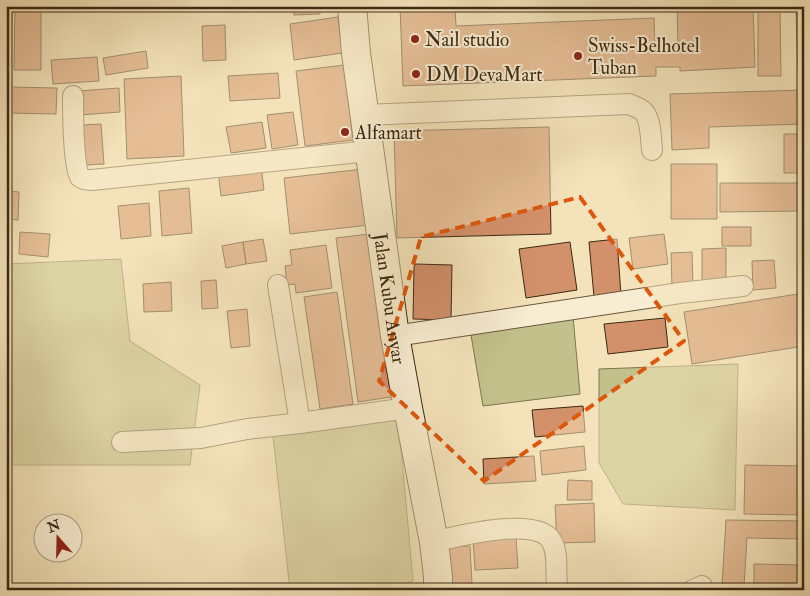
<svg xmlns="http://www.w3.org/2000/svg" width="810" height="596" viewBox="0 0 810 596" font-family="'IM FELL Double Pica',serif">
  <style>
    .green { fill: #c2c18b; stroke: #80764f }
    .building { fill: #d2906b; stroke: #3d2a13 }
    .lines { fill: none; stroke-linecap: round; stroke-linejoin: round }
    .street-casing { stroke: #6b583d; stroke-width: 22 }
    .secondary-casing { stroke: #3d2a13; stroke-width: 30 }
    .street { stroke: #f8edd2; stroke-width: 20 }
    .secondary { stroke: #f8edd2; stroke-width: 28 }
    .marked { fill: none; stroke: #df570c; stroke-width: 4; stroke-dasharray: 10 6; stroke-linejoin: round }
    .poi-dot { fill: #8f2418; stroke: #f8edd2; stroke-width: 2 }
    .labels { text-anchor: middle; stroke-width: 4; stroke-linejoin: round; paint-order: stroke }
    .poi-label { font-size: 19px; fill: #3d2a13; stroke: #f8edd2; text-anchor: start }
    .street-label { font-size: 19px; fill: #3d2a13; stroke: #f8edd2 }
  </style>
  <rect width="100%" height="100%" fill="#f4e3ba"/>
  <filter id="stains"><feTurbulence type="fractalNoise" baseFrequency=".004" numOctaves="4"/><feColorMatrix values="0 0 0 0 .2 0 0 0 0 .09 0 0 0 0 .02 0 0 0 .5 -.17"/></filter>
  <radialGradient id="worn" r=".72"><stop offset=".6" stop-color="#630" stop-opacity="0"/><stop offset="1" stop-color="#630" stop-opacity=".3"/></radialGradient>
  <path class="green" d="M121,259L130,341L200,385L190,465H6V264Z
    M573,316L580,394L483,406L471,335Z
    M738,364L735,510L623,504L599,463V369Z
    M398,415L413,581L388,590H290L273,436Z"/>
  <path class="building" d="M15,6H41V70H14Z
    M293,6H320V14L294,15Z
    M400,6H455L456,26L654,18L655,45H678L677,6H753L755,67L680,71V67H656V76L403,86Z
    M780,9L781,76H758V10Z
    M796,11H804V74H798Z
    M6,17H7L8,59L6,60Z
    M338,17L342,53L294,60L290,24Z
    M225,25L226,60L203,61L202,26Z
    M146,51L148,68L106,75L103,58Z
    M97,57L99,81L53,84L51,60Z
    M344,65L353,140L305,146L296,71Z
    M278,73L280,98L230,101L228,76Z
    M181,76L184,156L127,159L124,79Z
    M6,78L9,135H6Z
    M10,87L57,88L56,114L10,113Z
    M119,88L120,112L80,115L78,91Z
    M804,90V124L709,127V148L672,150L670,94Z
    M293,112L298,145L272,149L267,115Z
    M262,122L266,148L231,153L226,127Z
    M101,124L104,164L86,165L83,125Z
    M549,127L551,234L397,238L394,131Z
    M784,134H804V173H784Z
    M671,164H717V219H671Z
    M261,165L264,190L221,196L218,171Z
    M363,169L369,225L290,234L284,178Z
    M720,183H804V211L720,212Z
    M189,188L192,233L162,236L159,191Z
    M6,191L19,192L18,220L6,219Z
    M149,203L151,236L121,239L118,206Z
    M6,223H10L7,253H6Z
    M722,227H751V246H722Z
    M20,232L50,234L48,257L19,254Z
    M369,234L391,397L358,402L336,238Z
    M664,234L668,264L633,269L629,238Z
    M263,239L267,261L246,264L243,242Z
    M617,239L621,295L594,297L589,242Z
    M243,242L246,264L226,268L222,246Z
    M570,242L577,290L526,298L519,249Z
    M326,245L332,288L296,293L295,284L287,285L285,266L292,265L290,250Z
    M726,248V282H702V249Z
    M692,252L693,286L672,287L671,253Z
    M774,260L776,288L753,290L752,261Z
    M415,264L452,265L451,320L413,319L414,267Z
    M216,280L218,308L202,309L201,281Z
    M171,282L172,311L144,312L143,284Z
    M337,292L353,404L320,409L304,297Z
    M804,293V346L692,364L684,312Z
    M247,309L250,346L231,348L227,311Z
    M665,318L668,347L608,354L604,324Z
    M583,406L585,432L535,437L532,410Z
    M584,446L586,470L542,475L540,451Z
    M534,456L536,481L484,484L483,459Z
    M745,465L804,466V515L744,514Z
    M568,480L592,481V500H567Z
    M594,503L595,542L557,543L555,505Z
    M726,520L804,521V539L747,538L744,586L722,585Z
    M516,537L518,568L475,570L473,539Z
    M470,546L472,584L451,585L448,547Z
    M754,564L804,565V587L754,586Z"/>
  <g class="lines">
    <g class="street-casing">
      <path id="street" d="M73,96C73,109 73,170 80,177C83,180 88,180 92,180L369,151
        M364,115L629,104C634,106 640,108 644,112C651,120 651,140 652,150
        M278,285L300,423
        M395,336L680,293L743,286
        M122,442L201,438L247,429L300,423L408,408
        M434,542C457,536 536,516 551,540C560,554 554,574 558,590
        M693,590L702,586"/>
    </g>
    <g class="secondary-casing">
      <g id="secondary">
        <path id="s1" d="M352,6L356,53L395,336L408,408L434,542L438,577V590"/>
      </g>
    </g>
    <use href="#street" class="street"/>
    <use href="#secondary" class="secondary"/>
  </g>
  <path d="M0 0H810V596H0ZM580,197L684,341L484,481L379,381L421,237Z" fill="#f4e3ba" fill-opacity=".55" fill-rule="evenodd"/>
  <path class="marked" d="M580,197L684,341L484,481L379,381L421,237Z"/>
  <g class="poi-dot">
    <circle cx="415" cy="39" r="5"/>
    <circle cx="578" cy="56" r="5"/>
    <circle cx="416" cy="74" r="5"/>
    <circle cx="345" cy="132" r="5"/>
  </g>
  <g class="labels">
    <g class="poi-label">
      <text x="425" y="46">Nail studio</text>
      <text x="588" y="52">Swiss-Belhotel<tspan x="588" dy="22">Tuban</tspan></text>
      <text x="426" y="81">DM DevaMart</text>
      <text x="355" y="139">Alfamart</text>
    </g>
    <g class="street-label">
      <text dy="7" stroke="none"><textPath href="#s1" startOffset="295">Jalan Kubu Anyar</textPath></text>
    </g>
  </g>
  <rect width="810" height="596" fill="none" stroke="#f4e3ba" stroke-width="25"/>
  <rect x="8" y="8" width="795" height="581" fill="none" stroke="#3d2a13" stroke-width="2.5"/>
  <rect x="12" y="12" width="785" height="571" fill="none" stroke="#3d2a13"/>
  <g transform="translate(58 538) rotate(340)"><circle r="24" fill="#f8edd2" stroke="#ad9f86"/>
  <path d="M0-4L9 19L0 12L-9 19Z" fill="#8f2418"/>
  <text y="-8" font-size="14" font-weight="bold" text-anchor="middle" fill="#3d2a13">N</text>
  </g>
  <rect width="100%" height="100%" filter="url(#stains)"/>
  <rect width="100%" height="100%" fill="url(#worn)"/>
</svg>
